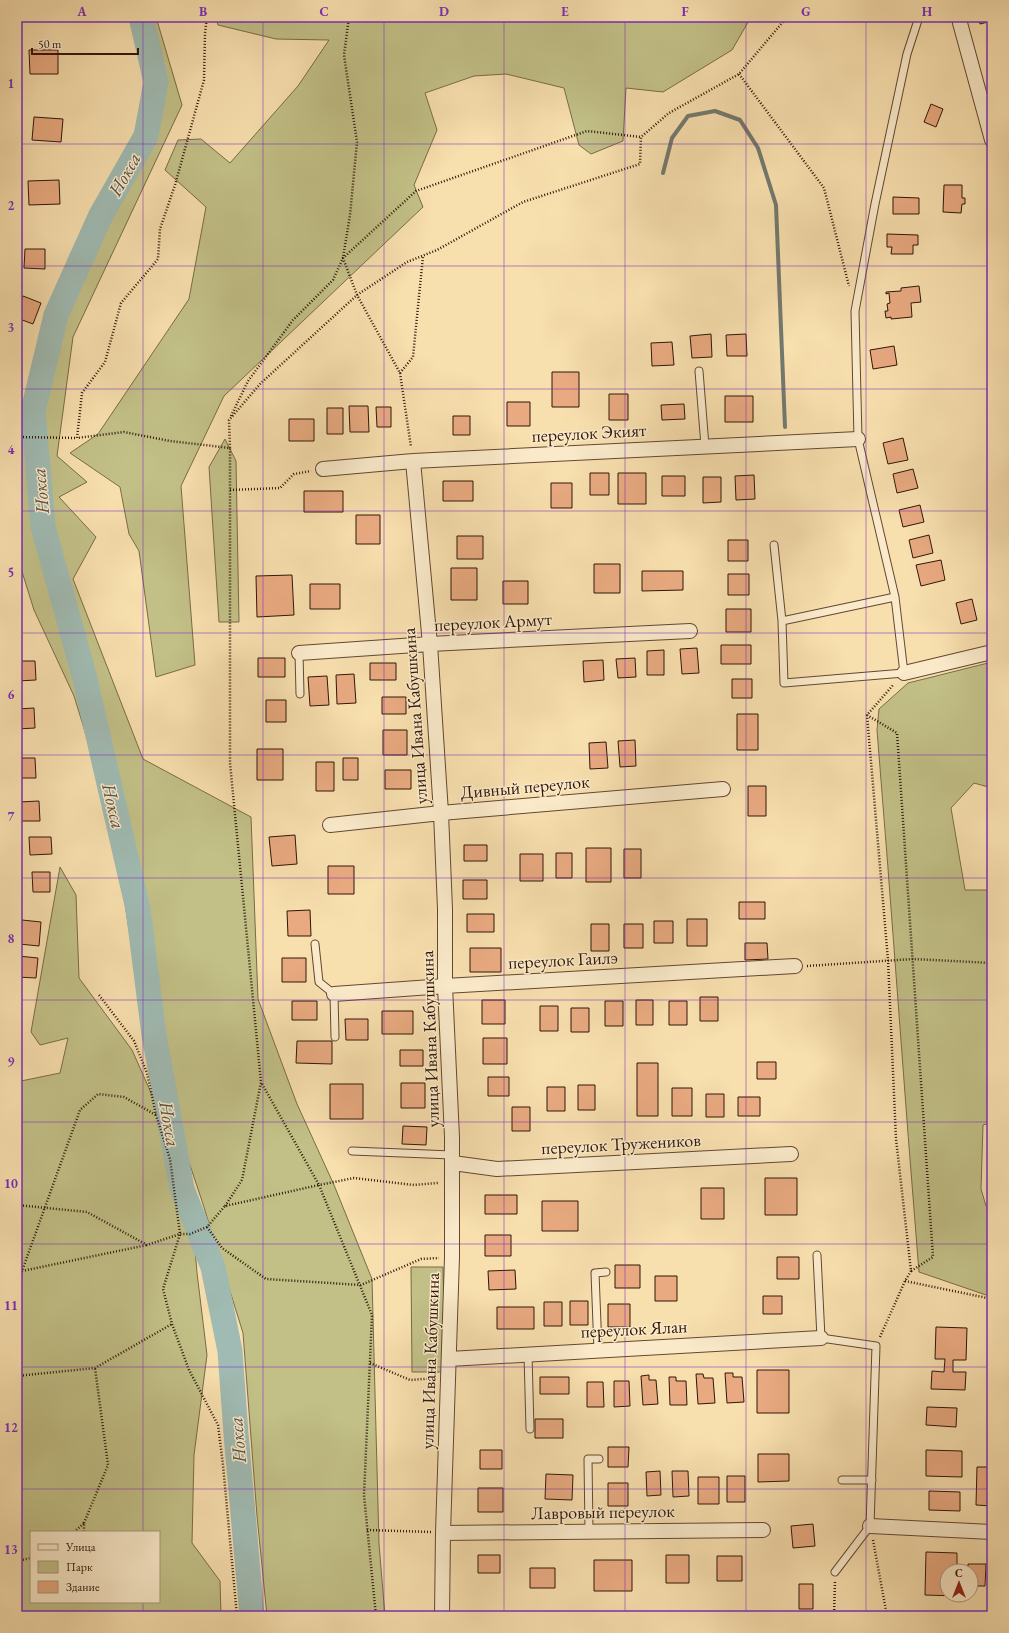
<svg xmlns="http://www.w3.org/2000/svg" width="1009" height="1633" viewBox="0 0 1009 1633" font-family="'EB Garamond',serif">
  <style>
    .green { fill: #c2c087; stroke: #796b48; fill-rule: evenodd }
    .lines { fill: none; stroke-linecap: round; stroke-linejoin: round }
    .stream { stroke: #73796f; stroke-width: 4 }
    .river { stroke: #a0bbb3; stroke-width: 25 }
    .building { fill: #e9aa81; stroke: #301609 }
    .lane-casing { stroke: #624832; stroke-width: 9 }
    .street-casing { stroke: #624832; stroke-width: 16 }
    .path { stroke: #301609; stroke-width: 2.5; stroke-dasharray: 1 2; stroke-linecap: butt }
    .lane { stroke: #faeaca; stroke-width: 7 }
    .street { stroke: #faeaca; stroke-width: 14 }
    .grid { fill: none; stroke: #7b2cbf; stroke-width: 1; stroke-opacity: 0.55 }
    .labels { text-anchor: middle; stroke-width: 3; stroke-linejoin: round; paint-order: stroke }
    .street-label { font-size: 18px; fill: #301609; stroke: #faeaca }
    .water-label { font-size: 19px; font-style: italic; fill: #575044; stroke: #faeaca }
    .neatline { fill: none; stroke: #7b2cbf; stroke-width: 1.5 }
    .grid-label { font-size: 13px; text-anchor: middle; font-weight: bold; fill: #7b2cbf }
  </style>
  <rect width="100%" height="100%" fill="#f8dfae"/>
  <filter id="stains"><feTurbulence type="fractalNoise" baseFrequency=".005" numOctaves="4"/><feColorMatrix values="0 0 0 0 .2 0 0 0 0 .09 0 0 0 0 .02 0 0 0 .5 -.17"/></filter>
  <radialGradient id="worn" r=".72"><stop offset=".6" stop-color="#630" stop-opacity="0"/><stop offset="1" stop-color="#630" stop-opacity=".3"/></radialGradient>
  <path class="green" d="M133,17H156L182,105L73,337L57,456L87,482L59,497L96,537L73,579L143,759L251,817L258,999L297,1104L334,1185L372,1279L379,1544L385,1616H267L257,1516L243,1333L202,1201L144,1028L122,884L104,793L74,696L34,610L19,562L20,427L51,314L97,210L137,136L147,83Z
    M215,17H751L732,50L663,92L626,88L623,141L591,154L579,145L564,88L506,74L474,76L425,93L437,130L414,185L423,207L224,396L181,486L195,665L156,677L139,551L129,534L120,487L70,453L98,434L189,299L206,207L165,170L178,140L201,139L230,163L298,86L329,40L276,39L218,25Z
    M225,439L236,461L239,622H219L209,467Z
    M992,662V788L974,783L951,808L965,890H992V1122L983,1125L981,1189L986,1206L992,1205V1297L919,1272C904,1091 892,911 877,730L879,709L908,683Z
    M60,867L76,895L79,978L132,1050L177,1151L192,1212L197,1273L207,1355L194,1455L192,1543L220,1581L221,1616H17V1135L21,1081L60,1073L68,1038L40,1045L31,1032ZM31,1532H159V1602H31Z
    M411,1267H443L445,1372H412Z"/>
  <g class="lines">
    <path class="stream" d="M663,173L672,138L688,116L715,111L740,120L758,148L776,205L785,427"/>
    <path class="river" d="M141,17L156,82L146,136L100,217L56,315L33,411L43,527L84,675L138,909L154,1035L182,1189L213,1267L230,1351L236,1434L252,1616"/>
  </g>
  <path class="building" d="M978,17H992V21L980,24Z
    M29,50H58V74H30Z
    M988,57H992V71H991Z
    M931,104L943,109L936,127L924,122Z
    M34,117L63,119L61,142L32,140Z
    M59,180L60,204L29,205L28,181Z
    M944,185H962V198H965V204H962L961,213L943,212Z
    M893,197L919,198V214H893Z
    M887,234L918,235V245H913V254H891L892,247H887Z
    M25,249H45V269L24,268Z
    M919,286L921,302L911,303L912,317L891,319V317L886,318L885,311H888L887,304L890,303L889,293L886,294V292L901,291V288Z
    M23,296L41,303L33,324L17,318V311Z
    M711,334L712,357L692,358L690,336Z
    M746,334L747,356H727L726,335Z
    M672,342L674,365L652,366L651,343Z
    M894,346L897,365L873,369L870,350Z
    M552,372H579V407H552Z
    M609,394H628V420H609Z
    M725,396H753V422H725Z
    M507,402H530V426H507Z
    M684,404L685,419L662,420L661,405Z
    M349,406H368L369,432H350Z
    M376,407H391V427H377Z
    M327,408H343V434H327Z
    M453,416H470V435H453Z
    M289,419H314V441H289Z
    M903,438L908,460L888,464L883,443Z
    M913,469L918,488L897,493L893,474Z
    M590,473H609V495H590Z
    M618,473H646V504H618Z
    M754,475L755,499L736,500L735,476Z
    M662,476H685V496H662Z
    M703,477H721V502L703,503Z
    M443,481H473V501H443Z
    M551,483H572V508H551Z
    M304,491H343V512H304Z
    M920,505L924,522L903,527L899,510Z
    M356,515H380V544H356Z
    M929,535L933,553L913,558L909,540Z
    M457,536H483V559H457Z
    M728,540H748V561H728Z
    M941,560L945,580L921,586L916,565Z
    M594,564H620V593H594Z
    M451,568H477V600H451Z
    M642,571H683V590L642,591Z
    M728,574H749V595H728Z
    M292,575L294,615L257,617L256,576Z
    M503,581H528V604H503Z
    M310,584H340V609H310Z
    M972,599L977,620L961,624L956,603Z
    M726,609H751V632H726Z
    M721,645H751V664H721Z
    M697,648L699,673L682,674L680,649Z
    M664,650V675H647V651Z
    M258,658H285V677H258Z
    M635,658L636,677L618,678L616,659Z
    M603,660L604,680L584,682L583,661Z
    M17,661H35L36,680L17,681Z
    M370,663H396V680H370Z
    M354,674L356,703L337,704L336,675Z
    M327,676L329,705L310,706L308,677Z
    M732,679H752V698H732Z
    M382,697H406V714H382Z
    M266,700H286V722H266Z
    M34,708L35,728L17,729V709Z
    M737,714H758V750H737Z
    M383,730H407V755H383Z
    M635,740L636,766L620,767L618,741Z
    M606,742L608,768L590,769L589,743Z
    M257,749H283V780H257Z
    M17,758H35L36,778H17Z
    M343,758H358V780H343Z
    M316,762H334V791H316Z
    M385,770H411V789H385Z
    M748,786H766V816H748Z
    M39,801L40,821H19V802Z
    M295,835L297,864L272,866L269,837Z
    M29,837H51L52,854L30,855Z
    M464,845H487V861H464Z
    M586,848H611V882H586Z
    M624,849H641V878H624Z
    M556,853H572V878H556Z
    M520,854H543V881H520Z
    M328,866H354V894H328Z
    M32,872H50V892H33Z
    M463,880H487V899H463Z
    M739,902H765V919H739Z
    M310,910L311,936H288L287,911Z
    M467,914H494V932H467Z
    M687,919H707V946H687Z
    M22,920L41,922L39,946L19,944Z
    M654,921H673V943H654Z
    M591,924H609V951H591Z
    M624,924H643V948H624Z
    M745,943H767L768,959L745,960Z
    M470,948H501V972H470Z
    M18,956L38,958L36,978L17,977Z
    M282,958H306V982H282Z
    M700,997H718V1021H700Z
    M482,1000H505V1024H482Z
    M636,1000H653V1025H636Z
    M292,1001H317V1020H292Z
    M605,1001H623V1026H605Z
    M669,1001H687V1025H669Z
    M540,1006H558V1031H540Z
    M571,1008H589V1032H571Z
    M382,1011H413V1034H382Z
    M345,1019H368V1040H346Z
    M483,1038H507V1064H483Z
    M297,1041H332V1064L296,1063Z
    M400,1050H423V1066H400Z
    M757,1062H776V1079H757Z
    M637,1063H658V1116H637Z
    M488,1077H509V1096H488Z
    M401,1083H425V1108H401Z
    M330,1084H363V1119H330Z
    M578,1085H595V1110H578Z
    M547,1087H565V1111H547Z
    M672,1088H692V1116H672Z
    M706,1094H724V1117H706Z
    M738,1097H760V1116H738Z
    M512,1107H530V1131H512Z
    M403,1126L427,1127L426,1145L402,1144Z
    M765,1178H797V1215H765Z
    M701,1188H724V1219H701Z
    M485,1195H517V1214H485Z
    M542,1201H578V1231H542Z
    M485,1235H511V1256H485Z
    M777,1257H799V1279H777Z
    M615,1265H640V1288H615Z
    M515,1270L516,1289L489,1290L488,1271Z
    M655,1276H677V1301H655Z
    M763,1296H782V1314H763Z
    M570,1301H588V1325H570Z
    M544,1302H562V1326H544Z
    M608,1304H630V1327H608Z
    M497,1307H534V1329H497Z
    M936,1327L967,1328L966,1360H953V1372H966L965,1390L931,1389L932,1371L944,1372L945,1359H935Z
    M757,1370H789V1413H757Z
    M725,1373H733V1377H742L744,1402L727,1403Z
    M696,1374H703L704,1378H713L715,1403L698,1404Z
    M649,1375V1380H656L658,1404L643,1405L641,1376Z
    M540,1377H569V1394H540Z
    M669,1377H676V1381H686L687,1405H670Z
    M614,1381H629L630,1406L614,1407Z
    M587,1382H603L604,1407H587Z
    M927,1407L957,1408L956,1427L926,1425Z
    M535,1419H563V1438H535Z
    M608,1447H629L628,1467H608Z
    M480,1450H502V1469H480Z
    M926,1450L962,1451V1477L926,1476Z
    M758,1454H789V1481L758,1482Z
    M977,1467H992V1506L976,1505Z
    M660,1471L661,1495L647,1496L646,1472Z
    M672,1471H688L689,1496L673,1497Z
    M546,1474L573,1475L572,1500L545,1499Z
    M727,1476H745V1502H727Z
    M698,1477H719V1504H698Z
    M608,1483H628V1506H608Z
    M478,1488H503V1512H478Z
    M929,1491L960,1492V1511L929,1510Z
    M813,1524L815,1546L793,1548L791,1526Z
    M926,1552L957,1553V1571H947V1595L956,1596L925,1595Z
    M478,1555H500V1573H478Z
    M666,1555H689V1583H666Z
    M717,1556H742V1581H717Z
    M594,1560H632V1591H594Z
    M968,1564H986L985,1586H971V1571H968Z
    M530,1568H555V1588H530Z
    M799,1584H813V1609H799Z"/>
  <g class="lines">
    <g class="lane-casing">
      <path id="lane" d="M699,371L705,446
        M774,545L782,621L784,683L904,673L895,597L858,439L855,311L875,204L907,54L919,17
        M782,621L895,597
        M299,653L300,694
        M315,944L319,982L334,994L335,1037
        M352,1151L452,1155
        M817,1255L821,1338L876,1346L870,1526L835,1572
        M598,1350L595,1273L606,1272
        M528,1354L530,1429
        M842,1480H872
        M589,1531L588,1459H599"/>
    </g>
    <g class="street-casing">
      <path id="street" d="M960,23L992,140
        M413,461L430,644L441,813L445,909V986L452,1137V1257L443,1533L442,1616
        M323,469L413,461L858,439
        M299,653L430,644L690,631
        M904,673L992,652
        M330,825L441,813L723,789
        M334,994L445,986L795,966
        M453,1163L497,1169L791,1154
        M449,1359L821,1338
        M870,1526L992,1532
        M443,1533L763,1530"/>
    </g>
    <path class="path" d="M207,17L205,33L204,80L175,185L160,229L158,259L121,303L105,362L82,393L77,438L124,432L170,441L230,448L229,420L261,383L357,295L407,262L437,250L523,202L640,164L641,137L669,113L739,74L787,17
      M349,17L344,55L357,142L350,215L343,258L357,295L400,373L411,447
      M739,74L824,188L849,286
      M400,373L413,357L423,256
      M231,416L248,381L293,320L333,280L343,258L416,191L587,131L641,137
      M17,437L77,438
      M230,490L280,488L294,474L311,471
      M867,715L897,733L933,1257L911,1271
      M807,966L913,959L992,963
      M99,995L134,1041L147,1073L156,1115L170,1159L180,1234L163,1289L172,1324L189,1370L218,1425L223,1465L237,1616
      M17,1205L87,1212L147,1245L180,1234H190L207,1227L225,1206L319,1185L261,1082
      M225,1206L242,1180L261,1082L230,763V448
      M207,1227L222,1248L266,1279L361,1285L421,1259L439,1258
      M22,1271L147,1245
      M905,1281L992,1299
      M17,1311L22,1271L80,1110L98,1094L124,1097L156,1115
      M880,1337L905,1281L911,1271L896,1139L888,960L867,715L894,684
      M370,1363L410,1380L436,1378
      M17,1376L95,1368L172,1324
      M84,1523L108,1465L95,1368
      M367,1530L431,1532
      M74,1532L84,1523V1532
      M873,1540L887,1616
      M17,1561L31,1558
      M376,1616L364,1495L372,1315L319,1185L354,1178L414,1185L438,1183
      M834,1616L835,1581"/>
    <use href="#lane" class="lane"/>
    <use href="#street" class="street"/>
  </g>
  <path class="grid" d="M143,17V1532M263,17V1616M384,17V1616M504,17V1616M625,17V1616M746,17V1616M866,17V1616M17,144H992M17,266H992M17,389H992M17,511H992M17,633H992M17,755H992M17,878H992M17,1000H992M17,1122H992M17,1244H992M17,1367H992M17,1489H992M143,1602V1616"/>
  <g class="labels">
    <g class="street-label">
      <text transform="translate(589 433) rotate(-3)" y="6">переулок Экият</text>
      <text transform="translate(493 622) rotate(-3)" y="6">переулок Армут</text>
      <text transform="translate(415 716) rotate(-94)" y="6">улица Ивана Кабушкина</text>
      <text transform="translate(525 787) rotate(-5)" y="6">Дивный переулок</text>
      <text transform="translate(563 960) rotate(-3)" y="6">переулок Гаилэ</text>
      <text transform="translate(430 1039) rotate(-92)" y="6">улица Ивана Кабушкина</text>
      <text transform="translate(621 1144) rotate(-3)" y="6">переулок Тружеников</text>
      <text transform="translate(634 1329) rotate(-3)" y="6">переулок Ялан</text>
      <text transform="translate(430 1361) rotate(-88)" y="6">улица Ивана Кабушкина</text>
      <text transform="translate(603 1512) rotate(-1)" y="6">Лавровый переулок</text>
    </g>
    <g class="water-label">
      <text transform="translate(124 174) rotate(-61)" y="7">Нокса</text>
      <text transform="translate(40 491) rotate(-95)" y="7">Нокса</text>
      <text transform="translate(114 806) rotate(77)" y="7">Нокса</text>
      <text transform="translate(170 1124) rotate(80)" y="7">Нокса</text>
      <text transform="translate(237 1440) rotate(-95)" y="7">Нокса</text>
    </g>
  </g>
  <rect width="1009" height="1633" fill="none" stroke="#f8dfae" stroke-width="44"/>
  <rect x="30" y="1531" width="130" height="72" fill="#faeaca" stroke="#a9957d"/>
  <rect x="38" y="1544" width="20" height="6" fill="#faeaca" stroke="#a9957d"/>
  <text x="66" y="1551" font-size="12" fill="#301609">Улица</text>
  <rect x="38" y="1561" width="20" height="12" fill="#c2c087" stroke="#a9957d"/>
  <text x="66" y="1571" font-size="12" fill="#301609">Парк</text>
  <rect x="38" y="1581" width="20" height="12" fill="#e9aa81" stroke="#a9957d"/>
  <text x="66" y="1591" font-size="12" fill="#301609">Здание</text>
  <g transform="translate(959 1583)"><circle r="19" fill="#faeaca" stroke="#a9957d"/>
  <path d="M0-3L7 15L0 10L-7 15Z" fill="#8f2418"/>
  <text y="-6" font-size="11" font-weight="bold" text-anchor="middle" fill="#301609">С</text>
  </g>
  <path d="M32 48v6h106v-6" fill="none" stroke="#301609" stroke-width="2"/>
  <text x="38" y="48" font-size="12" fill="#301609" stroke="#faeaca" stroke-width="3" paint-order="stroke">50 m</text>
  <rect x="22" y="22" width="965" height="1589" class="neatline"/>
  <g class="grid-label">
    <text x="82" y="16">A</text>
    <text x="203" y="16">B</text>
    <text x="324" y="16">C</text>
    <text x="444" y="16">D</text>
    <text x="565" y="16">E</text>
    <text x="685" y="16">F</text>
    <text x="806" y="16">G</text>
    <text x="927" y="16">H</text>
    <text x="11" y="88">1</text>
    <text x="11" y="210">2</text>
    <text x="11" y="332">3</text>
    <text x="11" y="454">4</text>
    <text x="11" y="577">5</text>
    <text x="11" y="699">6</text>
    <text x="11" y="821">7</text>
    <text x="11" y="943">8</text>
    <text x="11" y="1066">9</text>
    <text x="11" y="1188">10</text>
    <text x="11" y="1310">11</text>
    <text x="11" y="1432">12</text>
    <text x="11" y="1554">13</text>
  </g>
  <rect width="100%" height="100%" filter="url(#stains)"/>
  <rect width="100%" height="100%" fill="url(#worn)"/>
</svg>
